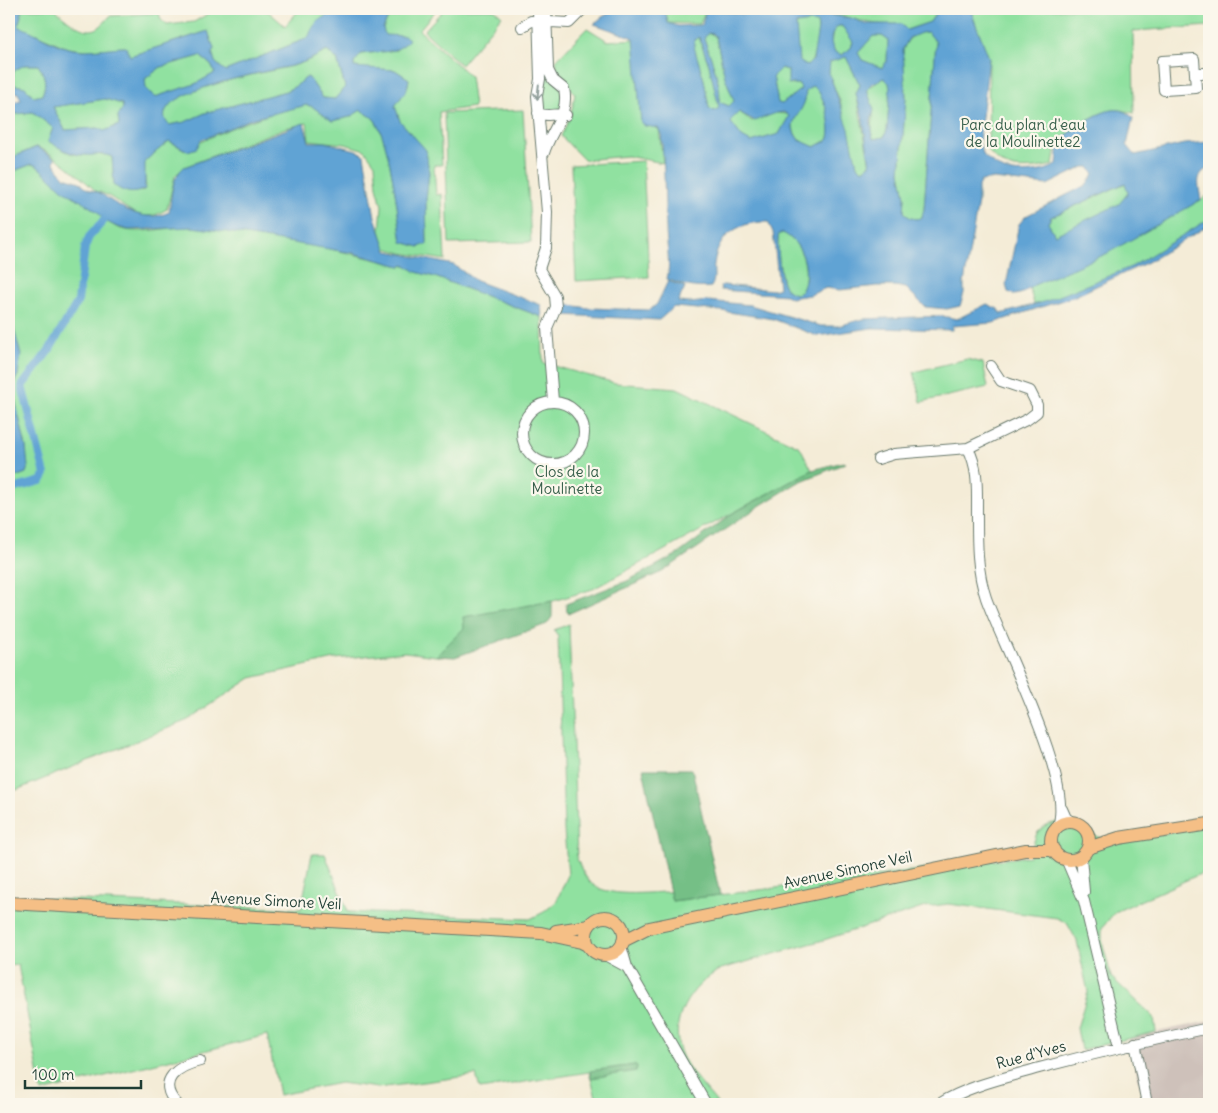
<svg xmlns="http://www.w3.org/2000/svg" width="1218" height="1113" viewBox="0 0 1218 1113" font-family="Delius,sans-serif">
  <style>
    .industrial { fill: #cec1ba }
    .green { fill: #90e1a0; stroke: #588f6a }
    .forest { fill: #74bf86; stroke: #4a7e5d }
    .water { fill: #60a3d4; stroke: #407084; fill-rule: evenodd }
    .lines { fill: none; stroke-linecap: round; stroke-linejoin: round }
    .canal { stroke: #60a3d4; stroke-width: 8 }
    .minor-casing { stroke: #6a7a6d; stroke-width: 12 }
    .major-casing { stroke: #6a7a6d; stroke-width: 14 }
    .minor { stroke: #fff; stroke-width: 10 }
    .major { stroke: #f5bf86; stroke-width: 12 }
    .oneway { stroke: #8f9e9a }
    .labels { text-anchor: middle; stroke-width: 4.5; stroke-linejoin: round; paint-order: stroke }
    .park-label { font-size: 15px; fill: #365e4a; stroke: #fbf7ec }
    .street-label { font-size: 15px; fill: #1f3d34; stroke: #fbf7ec }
  </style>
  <rect width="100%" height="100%" fill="#fbf7ec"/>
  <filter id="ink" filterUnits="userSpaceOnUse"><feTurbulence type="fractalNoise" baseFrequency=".02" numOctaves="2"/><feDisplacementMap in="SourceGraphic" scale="10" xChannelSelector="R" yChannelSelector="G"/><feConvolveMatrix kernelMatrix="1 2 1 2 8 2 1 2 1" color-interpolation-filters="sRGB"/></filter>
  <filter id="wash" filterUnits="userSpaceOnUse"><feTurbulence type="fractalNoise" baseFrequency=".0096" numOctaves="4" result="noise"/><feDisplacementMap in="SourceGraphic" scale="20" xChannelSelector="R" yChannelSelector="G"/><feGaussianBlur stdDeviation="1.12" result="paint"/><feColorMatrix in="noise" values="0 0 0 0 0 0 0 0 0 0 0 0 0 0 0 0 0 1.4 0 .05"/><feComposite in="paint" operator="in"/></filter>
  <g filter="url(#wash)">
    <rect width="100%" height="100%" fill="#f4ecd7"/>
    <path class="industrial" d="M1209,1021V1104H1144L1129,1038Z"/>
    <path class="green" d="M23,9H55C65,18 83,36 98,28C102,25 107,20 110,16L159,13L161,20L167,25L194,22L216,9H258L269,12L285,26L300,9H357C331,10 321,17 308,38L225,71L215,62L212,52L214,49L208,31L130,56L125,47L87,50L68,48L18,26Z
      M398,9H437L419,30L470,76L474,107L439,112L442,165H434L436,195L442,194L445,260L402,253L385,248L380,230L382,206L377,187L375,164L365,150L345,144L309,140L307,123L285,128L184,167L175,176L167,209C136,230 122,197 96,191C85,181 49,149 36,147L9,159V115L33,112L53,128L51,133C55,138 59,146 64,150C78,160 98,150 112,157L114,185C125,189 131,193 143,191L146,187L144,171L145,161L169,141L185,150C224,129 263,114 307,105L313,107L332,121L350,117L361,110C365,113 371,116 374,119C390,139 398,215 402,242L419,247L427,242L426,199L429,173L426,151L400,121L395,106L407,89L409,79L395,70L354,68V63L361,54L397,50L384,35L383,28L388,18L399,16Z
      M444,9H494L502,16L461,65L424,31Z
      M664,9H773C750,14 730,13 706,9L700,24L668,23Z
      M813,9H938L930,22L906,30L901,24C880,25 870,24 851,18C837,14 825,16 813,9Z
      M970,9H1209V26L1133,31L1134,113C1128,112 1121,109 1114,110C1094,112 1070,131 1056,145L1053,165C1039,168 1017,172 1003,164C997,161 992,155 988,151L989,58Z
      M812,21L817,23C819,33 816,55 810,64L805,66L798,60L795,27L798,24Z
      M838,26H842L853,40L851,48L842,55L835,52L831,44L833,30Z
      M587,28L608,41L635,39L641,123L659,129L663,163L627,156L584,160L561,136L571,115L575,94L565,80L558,76L556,60Z
      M928,32L936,42L924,209L922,217C916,221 908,218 904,212L905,197L900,172L906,98L903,53C904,40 915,32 928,32Z
      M710,33L716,37L725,77L734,101L729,106L719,102C723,87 709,53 704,38L705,34Z
      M873,36H882L888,40L887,61L882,68L862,60L858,53Z
      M699,37L709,65L720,108L714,111L709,108L704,80L694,47V42Z
      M327,51L337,59L345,87L335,99L323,98L309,78L307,77L296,86L286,91L205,113L185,122L168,125C139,91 278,71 296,65C306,62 317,56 327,51Z
      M200,56L211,65L215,73L195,84L155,97L146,89L145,79L161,67Z
      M846,57L860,85L856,93L870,165L863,170L857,166L840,101L829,74L828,65L832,61Z
      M24,65H38C45,75 47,83 42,95L34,97L25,87L15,85L11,81L14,71Z
      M781,68L788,70L790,85L799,84L801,89L782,104L778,103L773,76Z
      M548,70L561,85L563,113L543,116L540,79Z
      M884,78L889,83L890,89L887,130L884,137L873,139C870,130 874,121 873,111C873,103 867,97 868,88Z
      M812,86C824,90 834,130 828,140L815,147L799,140C786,122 798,118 804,103C806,99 805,95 806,91Z
      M105,99L122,104L123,108L118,116L119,125L104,132L98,128L65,130L53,107Z
      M523,110L531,242L449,244L444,113Z
      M739,112L752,121L776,113L787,114L789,116L779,134L751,142L742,137L730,121Z
      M643,161L649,277L576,281L571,165Z
      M32,164C45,169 52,180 62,188C72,196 85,203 96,211C104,216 108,223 116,227C137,237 173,225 196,227C264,234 333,248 400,266L406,265L416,272L435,277L542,317L543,363L615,383L677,388L800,447L812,470L593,589L464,628L436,656L405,652L335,659L251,678L188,720L9,793V479L26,473V447L12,387L18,375L13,321L9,310V173Z
      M1126,183L1128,193L1120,204L1055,236L1048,223L1051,217Z
      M1209,195V224L1134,267L1035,307L1029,287L1114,249Z
      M783,233C803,243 811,272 801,292L796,294C791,293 786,290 784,285C780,278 776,241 779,234Z
      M967,359L983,363L988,387L921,402L914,372Z
      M569,624L577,859C580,866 584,876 590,882C606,899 648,892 670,892L672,901L1029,856L1037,833L1046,825L1057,822L1081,826L1098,837L1123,842L1209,824V870L1115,912L1102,928V941L1111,977L1154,1017L1156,1032L1081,1050L1077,1028L1088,992L1077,941L1067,923L1057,918L948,904L925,907L827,939L721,969C690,986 666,1022 683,1058C691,1074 707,1090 718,1104H598L589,1072L480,1089L476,1075L378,1088L340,1083L279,1095L267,1035L42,1092L18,965L9,966V897L301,909L312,854H325L348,912L530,919L544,912L556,902L568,875L564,830L558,636L554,630Z"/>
    <path class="forest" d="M843,462L846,463L799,482L761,505L662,572L570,613L567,612L566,604L627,581L678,554L733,513L812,470Z
      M552,601V617L547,624L455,657L436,656L464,628L463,617Z
      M643,769H692L720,895L672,901Z
      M634,1065L637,1067L636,1071L591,1078L590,1071Z"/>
    <path class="water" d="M9,9H23L18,26C36,32 50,43 68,48C87,53 106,47 126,47L130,56L208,31L214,49L212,52L215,62L225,71L308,38C309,36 310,33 311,31C325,2 372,9 398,9L399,16L388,18L383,28L385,35L405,36L409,39C399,55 377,51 361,54L354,63V67L395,70L409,79L407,89L395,106L400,121L426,150L429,173L426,199L427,244L419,247L402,242C398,215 390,139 374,119C371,116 365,113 361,110L350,117L332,121L313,107L307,105L251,119L201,140L197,148L188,151L169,141L145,161V189C134,195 123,193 114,185L112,157C103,152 95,156 85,155C71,155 59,148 48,141L53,128L33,112L9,115V103L21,100L18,93L9,90ZM327,51L337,59L345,87L335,99L323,98L309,78L307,77L296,86L286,91L205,113L185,122L169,125C138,92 278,70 295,65C306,62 317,56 327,51ZM200,56L211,65L215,73L195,84L155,97L146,89L145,79L161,67ZM24,65H38C45,75 47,83 42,95L34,97L25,87L15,85L12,81L14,71ZM105,99L122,104L123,108L118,116L119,125L104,131L98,128L65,130L53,107Z
      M617,9H665L668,23L678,26L702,25L706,9L742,14L773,9H812L822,14L851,18L866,24H901L907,30L930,22L939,9H970L989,58L979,142L984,156C990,161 997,167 1004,170C1017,175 1047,173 1057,164L1059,143L1062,139C1079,126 1115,95 1133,118L1127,145L1135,155L1185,144L1209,142V168C1194,174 1199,187 1201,200L1106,254L1034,285L1023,293L1015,295L1008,292L1006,285L1019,224L1026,216L1086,185L1094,174L1089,167H1084L1047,185L994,179L981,181L978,186V202L964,283V293L960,306L947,309L925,307L906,288L895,286H877L840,290L826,288L810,295L791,298L786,295L721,290L720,286L723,285L773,290L779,288L773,232L768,222C741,221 718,234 714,264C713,273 716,279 711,287C694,289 682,285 667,279C671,263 666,245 666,228C664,197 665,166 661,134L658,128L645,126L641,123L634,38L594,24L602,17ZM809,22L817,23L818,28L813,60L807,66L799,61L796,24ZM838,26H842L853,42L851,48L842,55L835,52C829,44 830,32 838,26ZM928,32L936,42L924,209L922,217C916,221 908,218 904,212L905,197L900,172L906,98L903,49L909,38L921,33ZM708,33L714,34L716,37L725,77L734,101L729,106L719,102C723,87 709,53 704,38ZM873,36H882L888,40L887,61L882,68L862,60L858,53ZM699,37L709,65L719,108L714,111L709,108L704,80L694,47V41ZM846,57L860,85L856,94L862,115L870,165L863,170L857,166L849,129L829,73L830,62ZM781,68L788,70V84H799L801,89L782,104L778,103L773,76ZM884,78L889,83L890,89L887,130L884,137L873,139L871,121L874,110L867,90L871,84ZM812,86C824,90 834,130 828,140L815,147L799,140C785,123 799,117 804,103C806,99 805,95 806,91ZM739,112L755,121L776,113L784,112L789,116L779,134L751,142L742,137L730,121ZM1125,183L1128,193L1119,204L1055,235L1048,223L1051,217ZM783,233C803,243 812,272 801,292L796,294C791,293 786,290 784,285C780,278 776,240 779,234Z
      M304,123L309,142H325L356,150L364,155L375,217L387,251L454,265L476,281L541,305L542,317L435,277L416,272L406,265L400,266L353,253L227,232L192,227L129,230L117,227L105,221L97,227L102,218L98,212L62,189L37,166L32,164L9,173V159L37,147L55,158L54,163L64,177L80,182C87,192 95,189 103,195C121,208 145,224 169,212C172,195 171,179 184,167Z
      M1209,219V225L1148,262L1075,296L993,323L952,326V330L872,328L817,336L773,319L722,311L674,307L659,320L562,315L564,304L588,308L650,310L657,304L668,281L685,287L678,302L690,303L708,301L750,305L821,326H838L863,319L942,316L957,319L987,304L998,309L1001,314L1047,301L1133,266Z
      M9,310L21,355L18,375L12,387L26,447L28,467L26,473L9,479Z"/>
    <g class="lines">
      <path class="canal" d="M9,490L41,481L45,474L22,386L50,349L78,301L85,247L89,237L106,218"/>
    </g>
  </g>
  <g filter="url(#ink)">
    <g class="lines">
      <g class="minor-casing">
        <path id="minor" d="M538,9L540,79L537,96L547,212L546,248L539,269L555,296L556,307L547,328L553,401
          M522,27L531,21L569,23L583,9
          M1194,59L1196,88L1164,90L1162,61Z
          M1195,73H1209
          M538,113C548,118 557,112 566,115
          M544,153C550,131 570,113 564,89L553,80L548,70L546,9
          M522 433a31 31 0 1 1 62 0a31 31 0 1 1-62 0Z
          M968,448C978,468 977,486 977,507C977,537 976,569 986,598C1002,644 1077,786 1057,828
          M878,459L894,454L968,448L1028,419L1037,412V405L1030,391L1001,381L991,366
          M1062,809L1066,818L1072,822
          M1081,857L1084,892
          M1066,859L1084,901L1119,1047
          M621,946L627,967L706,1104
          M605,955L627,967
          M1135,1043L1147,1104
          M177,1104C155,1081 178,1066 200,1061
          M939,1104C970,1085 1005,1078 1039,1068C1096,1053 1152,1040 1209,1028"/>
      </g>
      <g class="major-casing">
        <path id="major" d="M1051 841a19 19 0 1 1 38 0a19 19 0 1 1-38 0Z
          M1088,848L1119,838L1209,824
          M9,903L541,933L582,942L588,945
          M586 936a19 19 0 1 1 38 0a19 19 0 1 1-38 0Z
          M556,931L589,926
          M623,941L649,928L1025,850H1054"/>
      </g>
      <use href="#minor" class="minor"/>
      <use href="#major" class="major"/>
    </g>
    <defs><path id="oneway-shaft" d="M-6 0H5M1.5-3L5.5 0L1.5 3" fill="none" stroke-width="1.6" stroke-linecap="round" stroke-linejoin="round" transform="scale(1.25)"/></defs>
    <use class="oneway" href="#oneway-shaft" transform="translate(538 92) rotate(96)"/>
  </g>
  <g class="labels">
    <g class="park-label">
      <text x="1023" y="130">Parc du plan d'eau<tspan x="1023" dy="17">de la Moulinette2</tspan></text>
      <text x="567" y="477">Clos de la<tspan x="567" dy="17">Moulinette</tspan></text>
    </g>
    <g class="street-label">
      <text transform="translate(848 870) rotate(-12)" y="5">Avenue Simone Veil</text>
      <text transform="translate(276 901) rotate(3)" y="5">Avenue Simone Veil</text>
      <text transform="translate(1031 1055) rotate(-15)" y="5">Rue d'Yves</text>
    </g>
  </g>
  <rect width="1218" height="1113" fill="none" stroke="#fbf7ec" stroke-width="30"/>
  <path d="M25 1080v8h116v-8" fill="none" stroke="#1f3d34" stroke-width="2.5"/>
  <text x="32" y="1080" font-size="15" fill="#1f3d34" stroke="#fbf7ec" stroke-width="4" paint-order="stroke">100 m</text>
</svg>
